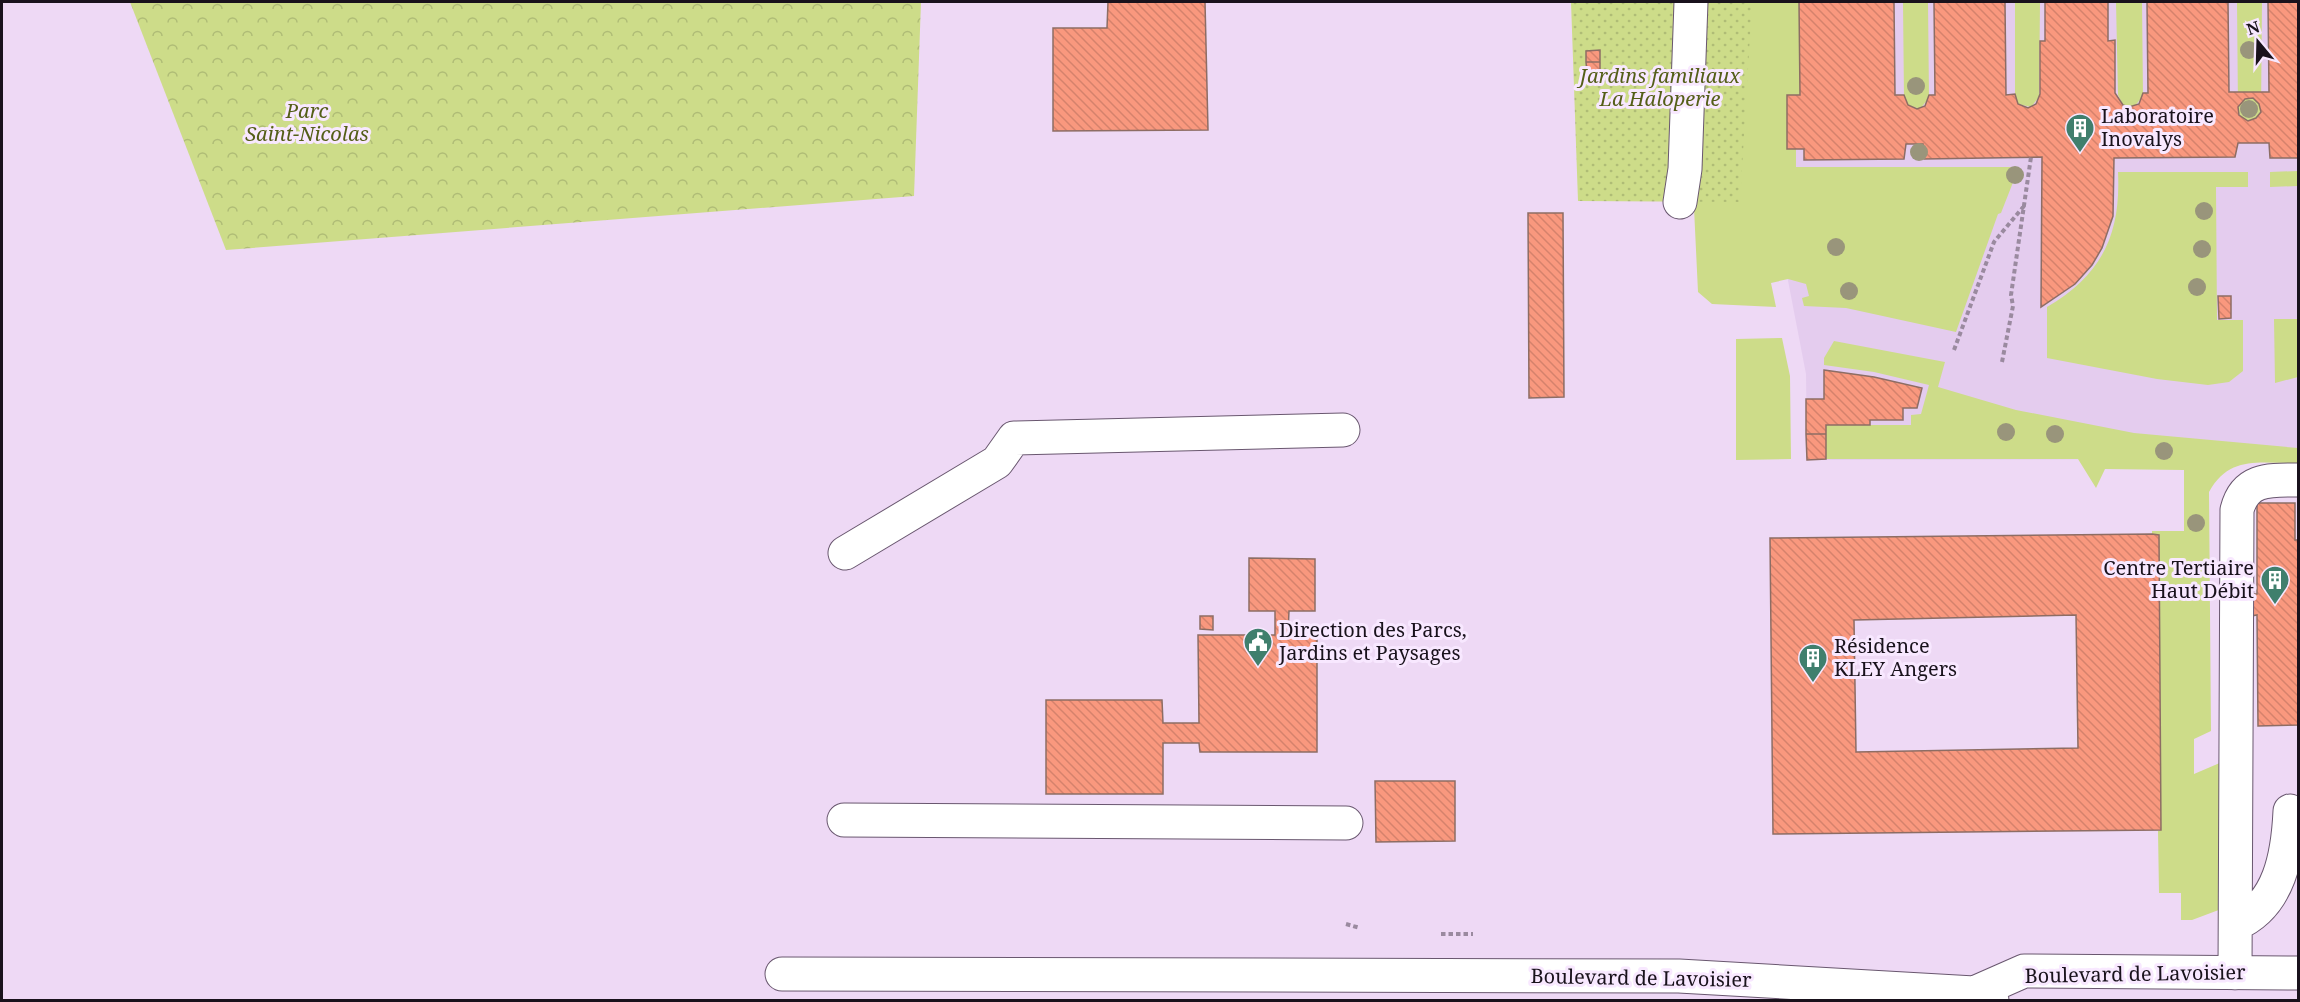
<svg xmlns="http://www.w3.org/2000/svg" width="2300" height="1002" viewBox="0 0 2300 1002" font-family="'Noto Serif',serif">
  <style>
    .built { fill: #e4ccee }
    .grass { fill: #cddc89 }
    .forest { fill: url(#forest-crowns) }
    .park { fill: url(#park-dots) }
    .building { fill: url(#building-back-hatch); stroke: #8d6d64; stroke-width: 1.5; fill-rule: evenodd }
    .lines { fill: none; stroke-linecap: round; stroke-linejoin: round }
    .minor-casing { stroke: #69576f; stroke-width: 35 }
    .path { stroke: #9a8a9f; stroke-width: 4; stroke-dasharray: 4.5 3; stroke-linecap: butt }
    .minor { stroke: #fff; stroke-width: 33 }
    .tree { fill: #99957b }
    .labels { text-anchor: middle; stroke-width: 6; stroke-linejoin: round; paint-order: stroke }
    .park-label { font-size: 20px; font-style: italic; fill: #545e18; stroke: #f8e8ff }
    .poi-label { font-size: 20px; fill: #19121c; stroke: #f8e8ff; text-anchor: start }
    .street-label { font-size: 20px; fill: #19121c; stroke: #f8e8ff }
  </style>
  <defs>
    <pattern id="forest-crowns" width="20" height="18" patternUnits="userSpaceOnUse" patternTransform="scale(1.5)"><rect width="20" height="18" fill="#cddc89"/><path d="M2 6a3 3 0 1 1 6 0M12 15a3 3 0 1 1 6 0" fill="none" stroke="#afbc76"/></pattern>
    <pattern id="park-dots" width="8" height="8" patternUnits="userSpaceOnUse" patternTransform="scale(1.5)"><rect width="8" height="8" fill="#cddc89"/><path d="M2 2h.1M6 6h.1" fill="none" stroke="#afbc76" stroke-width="1.8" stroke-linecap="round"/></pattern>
    <pattern id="building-back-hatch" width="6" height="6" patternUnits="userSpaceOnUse" patternTransform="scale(1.5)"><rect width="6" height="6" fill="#f9987e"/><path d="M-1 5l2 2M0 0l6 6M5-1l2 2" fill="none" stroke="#d5826c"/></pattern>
  </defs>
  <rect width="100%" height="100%" fill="#eed9f5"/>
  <path class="built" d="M1752,2H2298V456L2192,459L1807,460L1806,374L1785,265Z"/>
  <path class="grass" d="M1731,2H1799L1800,95H1787V149H1796V167H2019L2001,213L1998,214L1956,332L1846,308L1804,306L1802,298L1809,296L1806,284L1788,279L1771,283L1776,307L1712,304L1698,292L1693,187Z
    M1903,2H1928L1929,98L1920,109L1908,105L1904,98Z
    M2015,2H2040L2039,97L2031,107L2018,104L2015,97Z
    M2116,2H2142L2143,96L2134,107L2123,105L2118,95Z
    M2237,2H2262L2261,112L2256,118L2248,121L2241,117L2238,110Z
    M2298,171V186L2270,187V172Z
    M2118,172H2248V187H2216L2217,320H2243V371L2229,382L2208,385L2157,379L2047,358V307C2102,275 2121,234 2118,172Z
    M2274,319H2298V377L2275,383Z
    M1782,338L1790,376L1791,459L1736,460V339Z
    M1834,341L1945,362L1938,387L2016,410L2134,433L2298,448V463C2261,464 2230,454 2209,492L2211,731L2194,739V774L2222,762L2224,908L2192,920H2181V893H2159L2158,831L2161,830L2159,535L2152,534V531H2184V470L2105,469L2096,488L2078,459H1826V425H1911V415L1921,414L1929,385L1874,372L1824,365V358Z"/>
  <path class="forest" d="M130,2H921L914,196L226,250Z"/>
  <path class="park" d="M1571,2H1752L1740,202L1578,201Z"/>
  <path class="building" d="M1108,2H1205L1208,130L1053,131V28H1107Z
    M1799,2H1894L1895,95H1904L1908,105L1917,109L1925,106L1929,95H1935L1934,2H2005L2006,95L2015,94L2018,104L2028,108L2036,104L2040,94V41H2045V2H2108V41L2115,40V93L2123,105L2129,107L2139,104L2143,93H2148L2147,2H2228L2229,92H2269L2268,2H2298V158H2270L2269,143H2238L2235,157L2114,158L2113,216L2102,248L2092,265L2075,284L2041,307L2042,157L1924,159L1923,144H1906L1904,159L1804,160V149H1787V95H1800ZM2253,98L2259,104L2261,112L2256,118L2248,121L2239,115L2238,107L2245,99Z
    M1600,50V62H1586V51Z
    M1586,62H1600V72H1587Z
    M1528,213H1563L1564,397L1529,398Z
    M2218,296H2231V318L2219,319Z
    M1824,370L1874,377L1922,388L1917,408H1903V420H1870V425H1826V434H1806V399H1824Z
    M1806,434H1826V459L1807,460Z
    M2257,503H2295V540H2298V725L2258,726L2257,615L2251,616V594H2257Z
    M2152,534L2159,535L2161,830L1773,834L1770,538ZM2076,615L2078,748L1856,752L1854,620Z
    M1249,558L1315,559V611H1289L1288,634L1317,635V752H1200L1199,743H1163V794H1046V700H1162L1163,723H1199L1198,635H1275V611H1249Z
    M1200,616H1213V630L1200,629Z
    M1375,781H1455V841L1376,842Z"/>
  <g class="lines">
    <g class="minor-casing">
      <path id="minor" d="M1680,202L1685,169L1691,2
        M845,553L997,462L1014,438L1343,430
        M844,820L1346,823
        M2236,924C2280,905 2288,854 2290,811
        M2235,973L2237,510C2245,478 2270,480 2298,480
        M782,974L1679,976L1974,993L1992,1000
        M1974,993L2024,971L2298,973"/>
    </g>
    <path class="path" d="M1954,350L1994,242L2024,206
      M2002,362L2013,306L2011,295L2031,157
      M1346,924L1360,928
      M1441,934H1473"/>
    <use href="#minor" class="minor"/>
  </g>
  <g class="tree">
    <circle cx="2249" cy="50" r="9"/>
    <circle cx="1916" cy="86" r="9"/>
    <circle cx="2249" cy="109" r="9"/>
    <circle cx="1919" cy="152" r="9"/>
    <circle cx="2015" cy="175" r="9"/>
    <circle cx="2204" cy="211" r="9"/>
    <circle cx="1836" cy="247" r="9"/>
    <circle cx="2202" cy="249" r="9"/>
    <circle cx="2197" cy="287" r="9"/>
    <circle cx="1849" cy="291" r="9"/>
    <circle cx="2006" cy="432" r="9"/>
    <circle cx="2055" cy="434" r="9"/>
    <circle cx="2164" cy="451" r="9"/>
    <circle cx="2196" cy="523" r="9"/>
  </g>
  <defs>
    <g id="building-pin" transform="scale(1.5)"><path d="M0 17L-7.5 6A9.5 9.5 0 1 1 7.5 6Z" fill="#407f6d" stroke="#f8e8ff"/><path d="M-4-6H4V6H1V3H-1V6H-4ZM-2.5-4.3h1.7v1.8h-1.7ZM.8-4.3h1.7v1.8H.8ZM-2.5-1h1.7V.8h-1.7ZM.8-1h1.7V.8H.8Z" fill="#fff"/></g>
    <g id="civic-pin" transform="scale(1.5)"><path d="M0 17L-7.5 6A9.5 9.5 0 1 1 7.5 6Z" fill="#407f6d" stroke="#f8e8ff"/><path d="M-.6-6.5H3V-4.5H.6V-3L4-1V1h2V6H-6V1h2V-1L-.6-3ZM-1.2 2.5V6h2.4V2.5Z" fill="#fff"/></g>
  </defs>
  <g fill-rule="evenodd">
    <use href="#building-pin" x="2080" y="128"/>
    <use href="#building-pin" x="2275" y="580"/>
    <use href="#civic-pin" x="1258" y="642"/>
    <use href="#building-pin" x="1813" y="658"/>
  </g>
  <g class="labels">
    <g class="park-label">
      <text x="1660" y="83">Jardins familiaux<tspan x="1660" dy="23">La Haloperie</tspan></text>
      <text x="307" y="118">Parc<tspan x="307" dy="23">Saint-Nicolas</tspan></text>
    </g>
    <g class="poi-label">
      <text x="2101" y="123">Laboratoire<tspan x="2101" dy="23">Inovalys</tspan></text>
      <text x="2254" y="575" text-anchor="end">Centre Tertiaire<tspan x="2254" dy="23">Haut Débit</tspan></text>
      <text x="1279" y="637">Direction des Parcs,<tspan x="1279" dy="23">Jardins et Paysages</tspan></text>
      <text x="1834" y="653">Résidence<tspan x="1834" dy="23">KLEY Angers</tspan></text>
    </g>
    <g class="street-label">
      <text transform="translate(2135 974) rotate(-1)" y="7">Boulevard de Lavoisier</text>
      <text transform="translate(1641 978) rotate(1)" y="7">Boulevard de Lavoisier</text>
    </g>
  </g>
  <rect width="2300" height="1002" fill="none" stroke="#19121c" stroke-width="6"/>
  <g transform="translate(2258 42) rotate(341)" stroke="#f8e8ff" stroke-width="4.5" paint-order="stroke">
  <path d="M0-4.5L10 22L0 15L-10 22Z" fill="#19121c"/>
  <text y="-9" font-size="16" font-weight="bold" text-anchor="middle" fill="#19121c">N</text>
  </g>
</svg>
